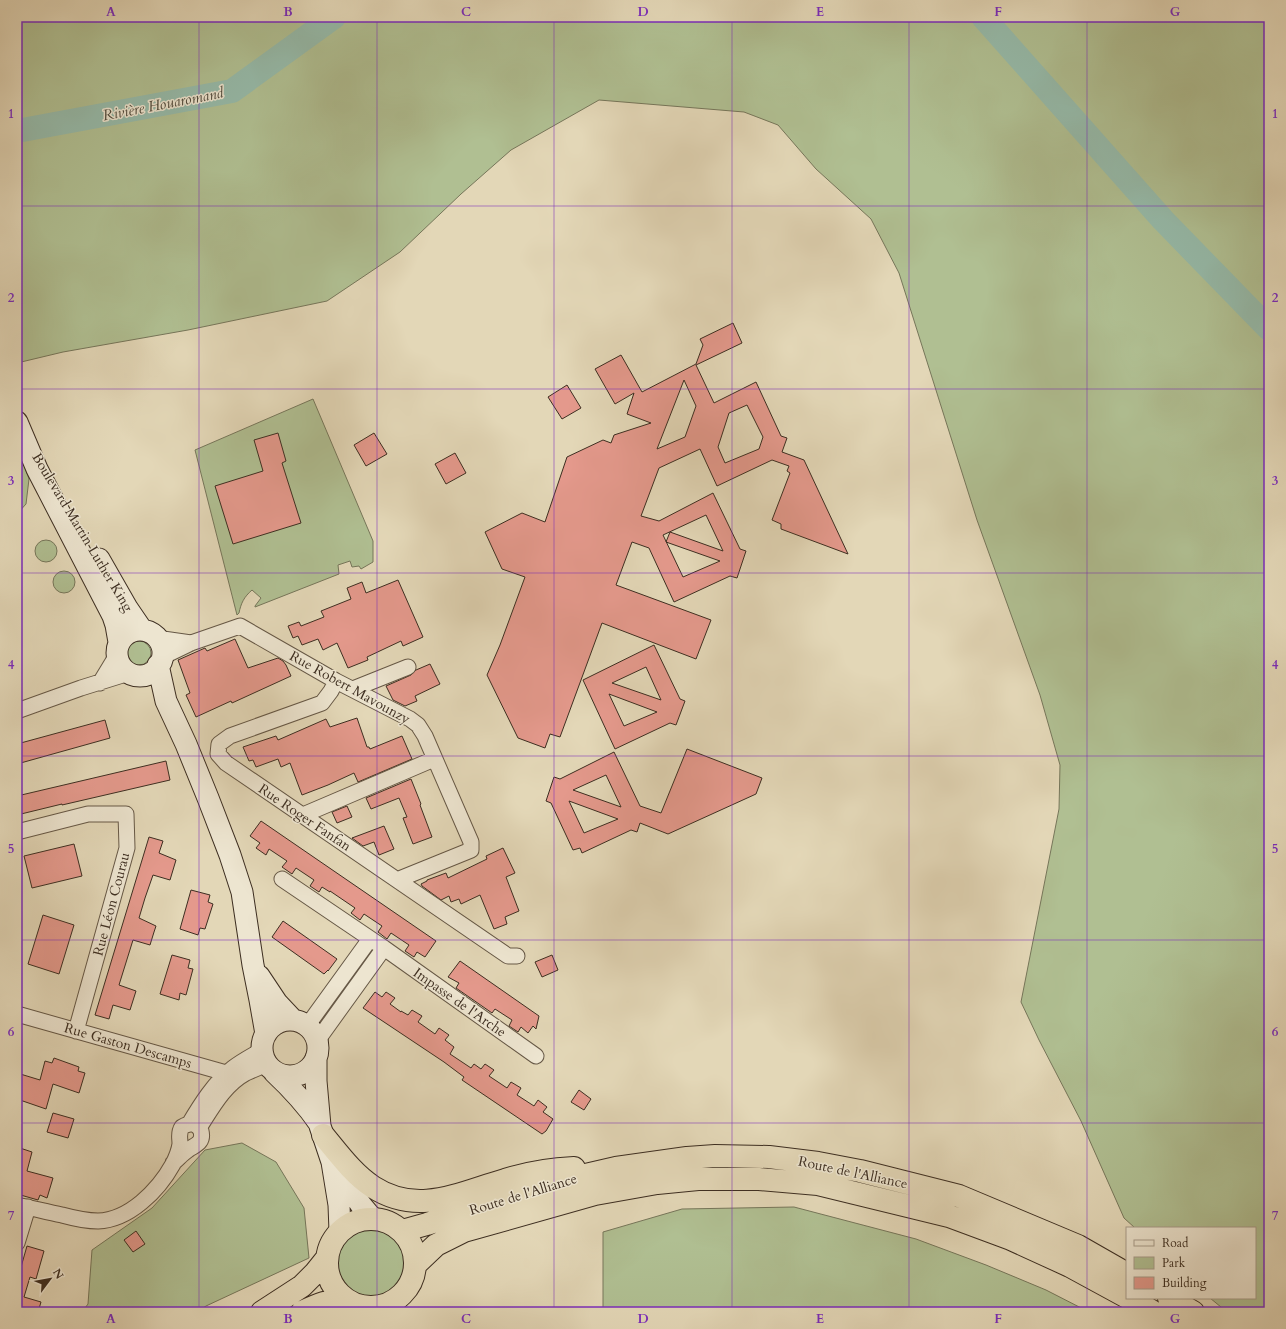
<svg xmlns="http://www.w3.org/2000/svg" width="1286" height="1329" viewBox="0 0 1286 1329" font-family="Cardo,serif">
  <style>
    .green { fill: #b0bf92; stroke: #76765a }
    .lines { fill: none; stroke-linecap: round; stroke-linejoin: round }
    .river { stroke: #96baa9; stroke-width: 24 }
    .building { fill: #e4998c; stroke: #3d2e21; fill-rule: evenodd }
    .minor-casing { stroke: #665846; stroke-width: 17 }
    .secondary-casing { stroke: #3d2e21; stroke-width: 23 }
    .trunk-casing { stroke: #3d2e21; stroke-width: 24 }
    .minor { stroke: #ede5d0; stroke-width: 15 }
    .secondary { stroke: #ede5d0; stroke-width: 21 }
    .trunk { stroke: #e3d7b7; stroke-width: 22 }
    .grid { fill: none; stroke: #7b2cbf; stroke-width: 1; stroke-opacity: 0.55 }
    .labels { text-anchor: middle; stroke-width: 3; stroke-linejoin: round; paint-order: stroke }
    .street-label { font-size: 14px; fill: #3d2e21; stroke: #ede5d0 }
    .water-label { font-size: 15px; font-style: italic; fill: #4f4a3c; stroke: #ede5d0 }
    .neatline { fill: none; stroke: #7b2cbf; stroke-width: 1.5 }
    .grid-label { font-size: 13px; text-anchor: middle; font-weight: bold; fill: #7b2cbf }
  </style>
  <rect width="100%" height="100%" fill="#e3d7b7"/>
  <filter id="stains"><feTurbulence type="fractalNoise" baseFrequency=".005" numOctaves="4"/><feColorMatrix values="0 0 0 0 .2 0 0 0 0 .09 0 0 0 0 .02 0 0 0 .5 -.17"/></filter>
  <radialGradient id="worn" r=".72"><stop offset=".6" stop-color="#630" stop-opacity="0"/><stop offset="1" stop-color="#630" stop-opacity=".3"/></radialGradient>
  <path class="green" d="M17,17H1269V1312H1227L1210,1298H1255V1228H1135L1124,1218L1081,1121L1039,1040L1021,1002L1059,809L1060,765L1040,695L977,520L899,273L871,219L816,169L778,125L744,112L599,100L511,150L461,194L400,252L327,301L188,330L63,352L17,363Z
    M313,399L373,541V562L361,569L359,566L352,567L350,561L338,565L339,574L255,607V606L261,598L252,590C244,597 241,603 239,613L237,615L195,450Z
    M17,445L29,479L26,504L17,514Z
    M35 551a11 11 0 1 1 22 0a11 11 0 1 1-22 0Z
    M53 582a11 11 0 1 1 22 0a11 11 0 1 1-22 0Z
    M127 653a12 12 0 1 1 24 0a12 12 0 1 1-24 0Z
    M242,1143L276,1162L304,1208L309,1258L206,1306L197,1312H82L88,1304L92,1250L152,1208L205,1150Z
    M794,1207L916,1239L986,1265L1046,1290L1089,1312H603V1232L682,1209Z
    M336 1263a36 36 0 1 1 72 0a36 36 0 1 1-72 0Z"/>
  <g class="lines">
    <path class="river" d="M983,17L1163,220L1269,329
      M17,131L232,91L334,17"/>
  </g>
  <path class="building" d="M733,323L742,343L696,365L714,403L756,382L781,436L787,438L782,452L804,460L848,554L781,529V524L772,520L790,473L787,471L789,466L772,460L717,486L700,449L659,468L641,516L659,521L713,493L740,549L746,551L737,578L730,576L674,602L649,548L632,542L616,585L711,620L696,659L602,623L560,737L550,734L545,748L518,738L487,675L500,645L525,577L502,569L485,532L522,513L545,522L567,457L603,440L611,443L614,435L651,423L627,414L634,393L615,404L595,369L621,355L642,392L696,364L703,345L700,339ZM684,380L696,406L685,437L657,449ZM747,405L763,437L759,449L725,463L718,447L729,413ZM706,515L723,551L670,532L666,542L720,561L683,577L663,535Z
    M567,385L581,408L562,419L548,397Z
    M278,433L286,461L282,463L301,523L233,544L215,486L263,471L254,440Z
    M374,433L387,454L366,466L354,445Z
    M455,453L466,473L446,484L435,464Z
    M398,580L423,637L403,646L401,641L367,657L368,660L348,668L337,643L323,650L318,639L302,645L298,636L293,638L288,626L299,622L301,626L324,617L321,611L351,599L347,588L362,582L366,593Z
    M235,639L248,668L278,658L283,661L286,665L291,676L232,703L231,701L196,717L186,695L190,693L178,660L205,648L207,651Z
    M654,645L680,699L685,701L676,725L670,723L615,749L583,680ZM646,667L661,700L612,683ZM609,694L657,712L624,726Z
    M430,664L440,684L415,696L417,701L405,706L393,700L386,686L411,675L416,670Z
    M357,718L367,747H369L370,749L402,736L412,759L358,782L354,773L328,785L302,795L290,763L281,767L278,759L256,767L253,760L249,761L243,747L276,736L278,740L326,719L330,727Z
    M105,720L110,738L17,764V744Z
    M687,749L762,778L756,794L668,834L640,823L637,832L631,830L582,853L580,848L573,850L551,803L546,801L554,777L560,779L614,752L640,806L661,813ZM606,775L621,807L573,790ZM569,801L618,819L584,833Z
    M166,761L170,780L62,805V804L21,814L20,811L17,812V796Z
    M411,779L421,804L420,805L432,837L413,844L403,818L407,817L399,798L371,809L366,798Z
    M347,806L352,817L337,823L332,812Z
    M261,821L436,941L425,957L417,952L414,957L405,951L409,945L391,933L387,939L378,932L382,926L364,914L360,920L351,913L355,908L330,891V892L322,887L319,892L310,886L314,880L296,868L292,874L282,867L287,861L269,849L266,855L256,848L260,843L250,836Z
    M384,826L394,849L379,855L374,842L363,846L352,838Z
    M149,837L163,841L159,853L176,860L170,880L153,875L145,898L139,918L156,926L154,932L150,945L133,940L119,985L136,991L130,1010L113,1005L109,1019L95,1015Z
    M74,844L82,876L32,888L24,856Z
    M503,848L515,873L506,877L519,911L505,917L507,924L494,929L480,895L461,904L459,899L451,902L449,896L441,900L422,886L421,884L427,881V880L446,873L448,878L487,859L486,856Z
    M191,890L210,895L208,902L213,904L205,929L200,928L198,935L180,929Z
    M43,915L74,925L59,974L28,964Z
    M283,921L337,959L328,971V970L324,974L272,937Z
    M172,955L190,960L188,968L193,969L186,995L180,993L179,1000L160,994Z
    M552,955L558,970L542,977L535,962Z
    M460,961L539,1016L536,1029L533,1026L528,1033L521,1027L518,1032L509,1026L512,1020L495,1009L492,1013L456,988L459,983L448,977Z
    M375,992L382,997L386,992L395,998L390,1004L401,1012V1011L408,1015L412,1010L422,1016L418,1022L435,1034L439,1028L449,1035L445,1040L454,1047L450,1054L471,1068L474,1064L481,1069L485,1064L494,1070L489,1076L507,1088L511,1082L521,1088L517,1095L534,1106L538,1100L547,1107L543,1112L553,1119L546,1131L542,1134L462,1080L464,1077L444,1062L363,1008Z
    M54,1058L79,1067L78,1071L85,1073L79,1093L53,1084L46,1109L17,1099V1073L40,1080L45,1061L52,1063Z
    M579,1090L591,1099L584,1110L571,1102Z
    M53,1113L74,1119L68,1138L47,1132Z
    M17,1147L32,1152L27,1171L53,1178L47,1198L40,1195L38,1200L17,1194Z
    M136,1231L145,1244L133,1252L124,1240Z
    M27,1246L44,1251L36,1279L30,1277L24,1297L41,1302L38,1312H17V1281Z"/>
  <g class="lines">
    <g class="minor-casing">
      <path id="minor" d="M156,638L191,643
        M162,657L191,643L240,626L336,681L410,719L418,725L425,736L471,842V850L397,880
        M336,681L331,691L322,703L230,736L219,744L218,754L226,763L508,956H517
        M100,683L117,655
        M353,689L408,667
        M17,711L81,688L129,673
        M303,815L434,759
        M17,832L88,814H126L127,848L76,1031
        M282,879L384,948L536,1056
        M17,1014L226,1073L238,1078
        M307,1026L370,939
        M317,1041L384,948
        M189,1124C201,1104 214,1083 233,1068C242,1061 252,1056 262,1050
        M199,1128C212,1108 224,1085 246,1073C253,1070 260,1067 267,1064
        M17,1205C32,1208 47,1212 62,1215C73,1218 86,1221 98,1221C129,1220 158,1191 173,1164C176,1158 179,1151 180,1144C180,1137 178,1133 182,1127C190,1122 197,1123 201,1131C204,1143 195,1145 188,1150C182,1154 178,1159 173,1163
        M17,1243L28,1207"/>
    </g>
    <g class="secondary-casing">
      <path id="secondary" d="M17,422L37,469L113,616L116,625L119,642
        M99,559L127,608L142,630
        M117 653a23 23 0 1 1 46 0a23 23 0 1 1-46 0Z
        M158,665L166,701L186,744L208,798L230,855L242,892L253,965L260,1000L266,1034
        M259,976L277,1003L293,1020
        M262 1048a28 28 0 1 1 56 0a28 28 0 1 1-56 0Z
        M316,1058V1081L320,1126L332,1162L339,1205L340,1231
        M274,1072C291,1088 306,1104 319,1123
        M336,1167L361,1205L372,1218"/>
    </g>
    <g class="trunk-casing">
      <path id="trunk" d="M323,1135C338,1153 353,1174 373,1187C418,1216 459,1193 505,1180C527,1173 550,1169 574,1168
        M327 1263a44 44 0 1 1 88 0a44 44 0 1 1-88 0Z
        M402,1231L427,1224L564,1180L616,1168L687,1158L715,1156L769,1157L818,1163L860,1171L959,1196L1078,1246L1127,1274
        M415,1265L436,1245L464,1231L595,1194L657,1183L698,1179H759L818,1184L949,1216L1011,1239L1070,1266L1127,1297
        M1130,1298L1153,1312
        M1169,1298L1193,1312
        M262,1312L302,1286L315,1273L327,1258
        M302,1312C317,1305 330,1299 347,1300"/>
    </g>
    <use href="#minor" class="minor"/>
    <use href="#secondary" class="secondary"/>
    <use href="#trunk" class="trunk"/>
  </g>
  <path class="grid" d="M199,17V1312M377,17V1312M554,17V1312M732,17V1312M909,17V1312M1087,17V1312M17,206H1269M17,389H1269M17,573H1269M17,756H1269M17,940H1269M17,1123H1269"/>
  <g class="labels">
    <g class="street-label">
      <text transform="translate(83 532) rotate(59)" y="5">Boulevard Martin Luther King</text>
      <text transform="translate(350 687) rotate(29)" y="5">Rue Robert Mavounzy</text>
      <text transform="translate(305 817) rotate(34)" y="5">Rue Roger Fanfan</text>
      <text transform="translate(111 904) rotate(-75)" y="5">Rue Léon Courau</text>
      <text transform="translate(460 1002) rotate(35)" y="5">Impasse de l'Arche</text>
      <text transform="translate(128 1045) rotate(16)" y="5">Rue Gaston Descamps</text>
      <text transform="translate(853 1172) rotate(12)" y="5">Route de l'Alliance</text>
      <text transform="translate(523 1194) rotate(-17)" y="5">Route de l'Alliance</text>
    </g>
    <g class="water-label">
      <text transform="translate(163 104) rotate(-11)" y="5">Rivière Houaromand</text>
    </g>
  </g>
  <rect width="1286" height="1329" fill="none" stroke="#e3d7b7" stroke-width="44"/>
  <rect x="1126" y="1227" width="130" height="72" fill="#ede5d0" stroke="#a79c8a"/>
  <rect x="1134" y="1240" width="20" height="6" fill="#ede5d0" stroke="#a79c8a"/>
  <text x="1162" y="1247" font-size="12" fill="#3d2e21">Road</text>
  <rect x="1134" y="1257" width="20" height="12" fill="#b0bf92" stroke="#a79c8a"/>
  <text x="1162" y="1267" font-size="12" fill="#3d2e21">Park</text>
  <rect x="1134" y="1277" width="20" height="12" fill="#e4998c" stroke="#a79c8a"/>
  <text x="1162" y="1287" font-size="12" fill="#3d2e21">Building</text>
  <g transform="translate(50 1279) rotate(58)" stroke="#ede5d0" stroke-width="3" paint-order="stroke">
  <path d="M0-3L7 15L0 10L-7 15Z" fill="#3d2e21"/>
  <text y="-6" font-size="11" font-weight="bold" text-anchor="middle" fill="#3d2e21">N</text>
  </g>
  <rect x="22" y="22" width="1242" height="1285" class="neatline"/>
  <g class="grid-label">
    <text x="111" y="16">A</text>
    <text x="288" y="16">B</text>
    <text x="466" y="16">C</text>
    <text x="643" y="16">D</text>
    <text x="820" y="16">E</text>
    <text x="998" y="16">F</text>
    <text x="1175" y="16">G</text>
    <text x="11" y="118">1</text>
    <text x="1275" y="118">1</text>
    <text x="11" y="302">2</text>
    <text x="1275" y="302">2</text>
    <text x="11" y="485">3</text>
    <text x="1275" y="485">3</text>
    <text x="11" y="669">4</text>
    <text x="1275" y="669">4</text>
    <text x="11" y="853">5</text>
    <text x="1275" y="853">5</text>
    <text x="11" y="1036">6</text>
    <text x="1275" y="1036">6</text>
    <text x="11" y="1220">7</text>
    <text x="1275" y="1220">7</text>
    <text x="111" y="1323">A</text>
    <text x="288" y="1323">B</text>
    <text x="466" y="1323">C</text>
    <text x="643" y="1323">D</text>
    <text x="820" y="1323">E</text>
    <text x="998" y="1323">F</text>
    <text x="1175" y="1323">G</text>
  </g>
  <rect width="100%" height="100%" filter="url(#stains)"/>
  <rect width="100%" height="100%" fill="url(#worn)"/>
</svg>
